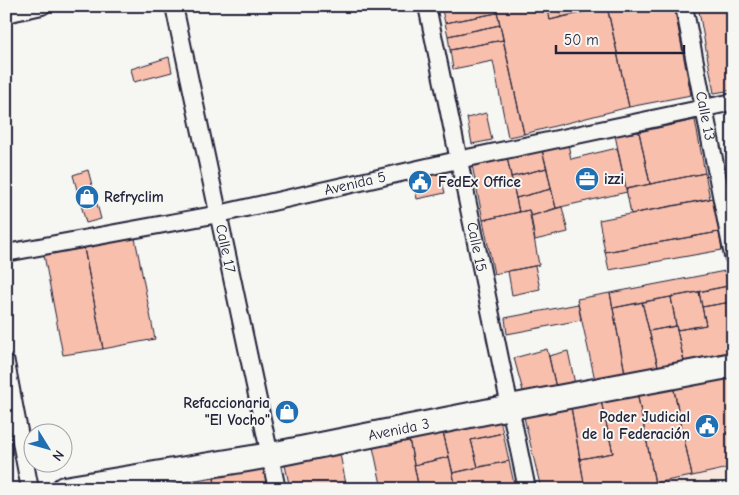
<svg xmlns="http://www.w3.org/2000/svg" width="739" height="495" viewBox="0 0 739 495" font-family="'Comic Neue',sans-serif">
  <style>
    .built { fill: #f6e6dd }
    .building { fill: #f7bfac; stroke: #22223b }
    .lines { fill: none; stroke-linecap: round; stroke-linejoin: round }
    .street-casing { stroke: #22223b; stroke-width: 20 }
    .secondary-casing { stroke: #22223b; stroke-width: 28 }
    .street { stroke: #f6f6f2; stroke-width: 16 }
    .secondary { stroke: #f6f6f2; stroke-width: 24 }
    .labels { text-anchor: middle; stroke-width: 4; stroke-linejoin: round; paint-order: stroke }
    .street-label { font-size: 15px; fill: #22223b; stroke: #f6f6f2 }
    .poi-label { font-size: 15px; font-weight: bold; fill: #22223b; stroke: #f6f6f2; text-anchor: start }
  </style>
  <rect width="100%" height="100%" fill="#f6f6f2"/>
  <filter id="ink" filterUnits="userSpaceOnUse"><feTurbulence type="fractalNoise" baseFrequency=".02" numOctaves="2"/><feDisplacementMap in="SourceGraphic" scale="10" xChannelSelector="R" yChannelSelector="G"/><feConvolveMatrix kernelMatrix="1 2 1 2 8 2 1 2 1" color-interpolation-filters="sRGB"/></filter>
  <g filter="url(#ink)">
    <path class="built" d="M733,467V489H656L655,483Z"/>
    <path class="building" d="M441,6H496L497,13L445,23Z
      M496,6H547L550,20L607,7L629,107L524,134Z
      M547,6H558L561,17L550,20Z
      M558,6H607V7L561,17Z
      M607,6H674L691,95L629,107Z
      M698,6H733V90L714,93Z
      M497,13L500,25L448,36L445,23Z
      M500,25L503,40L450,50L448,36Z
      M503,40L524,134L508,137L493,61L453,69L450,50Z
      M169,57L172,72L134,82L131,69Z
      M486,113L492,140L472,144L467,118Z
      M695,120L705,173L650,184L639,132Z
      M639,132L650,184L626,189L615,135Z
      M568,144L571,159L617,148L627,192L556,208L542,150Z
      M542,150L547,168L511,177L507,157Z
      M507,157L519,212L483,220L472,165Z
      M547,168L551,189L516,198L511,177Z
      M88,170L101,219L86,223L73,175Z
      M440,173L445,193L417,199L413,179Z
      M705,173L710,199L631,214L626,189Z
      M551,189L556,208L531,216L529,210L519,212L516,198Z
      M713,198L719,232L605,252L599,220Z
      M562,207L568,232L535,240L531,216Z
      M529,210L539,265L494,274L483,220Z
      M719,232L722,250L609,270L605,252Z
      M135,238L155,339L103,349L84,248Z
      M84,248L103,349L63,355L44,255Z
      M535,266L540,289L512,295L508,271Z
      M725,271L728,286L613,308L610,293Z
      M728,286L731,302L702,307L699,292Z
      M699,292L706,325L677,330L671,297Z
      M610,293L625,373L595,380L577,299Z
      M671,297L676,326L649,331L642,302Z
      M642,302L658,366L625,373L613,308Z
      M731,302L733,310V351L684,361L677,330L706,325L702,307Z
      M578,304L581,320L507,334L505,318Z
      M676,326L684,361L658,366L649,331Z
      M547,349L556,388L524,395L514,358Z
      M568,351L575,384L556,388L549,356Z
      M733,374V467L692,476L673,385Z
      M673,385L692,476L655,483L637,392Z
      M637,392L656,489H585L580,459L613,453L601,401Z
      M601,401L613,453L580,459L571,407Z
      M571,407L585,489H541L524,417Z
      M500,420L503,433L471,440L478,467L453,473L443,432Z
      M443,432L449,457L414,465L409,439Z
      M503,433L509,461L478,467L471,440Z
      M409,439L419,489H382L373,447Z
      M340,454L346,484L323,489H290L285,465Z
      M449,457L456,489H419L414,465Z
      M509,461L515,488L456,489L453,473Z
      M264,465L269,489H216L213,473Z
      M213,473L216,489H196L194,476Z
      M194,476L196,489H173L171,480Z
      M171,480L173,489H154L153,483Z
      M346,484L347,489H323Z"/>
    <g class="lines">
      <g class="street-casing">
        <g id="street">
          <path id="s1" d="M174,6L277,489"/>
          <path id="s2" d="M427,6L527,489"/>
          <path id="s3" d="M684,6L733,256"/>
          <path d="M6,14L42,6"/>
          <path id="s4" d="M6,253L219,214L458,160L733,102"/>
          <path d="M6,363L30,489"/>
        </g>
      </g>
      <g class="secondary-casing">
        <g id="secondary">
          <path id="s5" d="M64,489L271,455L510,407L733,365"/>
        </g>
      </g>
      <use href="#street" class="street"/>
      <use href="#secondary" class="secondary"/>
    </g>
  </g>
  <defs>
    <g id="office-disc" transform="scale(1.25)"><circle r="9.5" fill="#1f6fb2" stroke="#f6f6f2"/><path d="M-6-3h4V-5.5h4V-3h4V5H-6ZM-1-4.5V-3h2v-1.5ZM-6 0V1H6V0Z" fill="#fff"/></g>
    <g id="civic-disc" transform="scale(1.25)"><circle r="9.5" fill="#1f6fb2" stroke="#f6f6f2"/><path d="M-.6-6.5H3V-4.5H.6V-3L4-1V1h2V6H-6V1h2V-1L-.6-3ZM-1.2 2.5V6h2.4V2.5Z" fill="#fff"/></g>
    <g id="shop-disc" transform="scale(1.25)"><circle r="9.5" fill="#1f6fb2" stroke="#f6f6f2"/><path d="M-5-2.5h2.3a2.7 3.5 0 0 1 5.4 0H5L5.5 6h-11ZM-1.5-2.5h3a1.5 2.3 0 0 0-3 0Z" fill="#fff"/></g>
  </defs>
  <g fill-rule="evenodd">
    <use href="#office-disc" x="587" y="179"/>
    <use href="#civic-disc" x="420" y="182"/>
    <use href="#shop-disc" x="87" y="197"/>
    <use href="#shop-disc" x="287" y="412"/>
    <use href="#civic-disc" x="707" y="426"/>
  </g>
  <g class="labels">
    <g class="street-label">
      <text dy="5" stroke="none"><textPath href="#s3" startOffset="112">Calle 13</textPath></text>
      <text dy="5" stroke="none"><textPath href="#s4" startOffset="356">Avenida 5</textPath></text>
      <text dy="5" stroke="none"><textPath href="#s1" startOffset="248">Calle 17</textPath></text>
      <text dy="5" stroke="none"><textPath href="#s2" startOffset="246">Calle 15</textPath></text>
      <text dy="5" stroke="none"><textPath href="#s5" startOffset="340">Avenida 3</textPath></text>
    </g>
    <g class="poi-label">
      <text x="604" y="184">izzi</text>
      <text x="438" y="187">FedEx Office</text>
      <text x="104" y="202">Refryclim</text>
      <text x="270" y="408" text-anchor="end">Refaccionaria<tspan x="270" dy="17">"El Vocho"</tspan></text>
      <text x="690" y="422" text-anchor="end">Poder Judicial<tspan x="690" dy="17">de la Federación</tspan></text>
    </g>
  </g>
  <rect width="739" height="495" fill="none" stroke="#f6f6f2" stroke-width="25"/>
  <rect x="12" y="12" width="714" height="470" fill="none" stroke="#22223b" stroke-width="2" filter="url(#ink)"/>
  <g transform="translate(48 448) rotate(127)"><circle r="24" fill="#f6f6f2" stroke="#a1a1a9"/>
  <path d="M0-4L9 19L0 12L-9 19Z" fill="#1f6fb2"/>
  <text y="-8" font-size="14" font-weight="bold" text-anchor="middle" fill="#22223b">N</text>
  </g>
  <path d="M556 45v8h128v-8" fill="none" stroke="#22223b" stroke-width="2.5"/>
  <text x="564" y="45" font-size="15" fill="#22223b" stroke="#f6f6f2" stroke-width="4" paint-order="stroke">50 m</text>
</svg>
